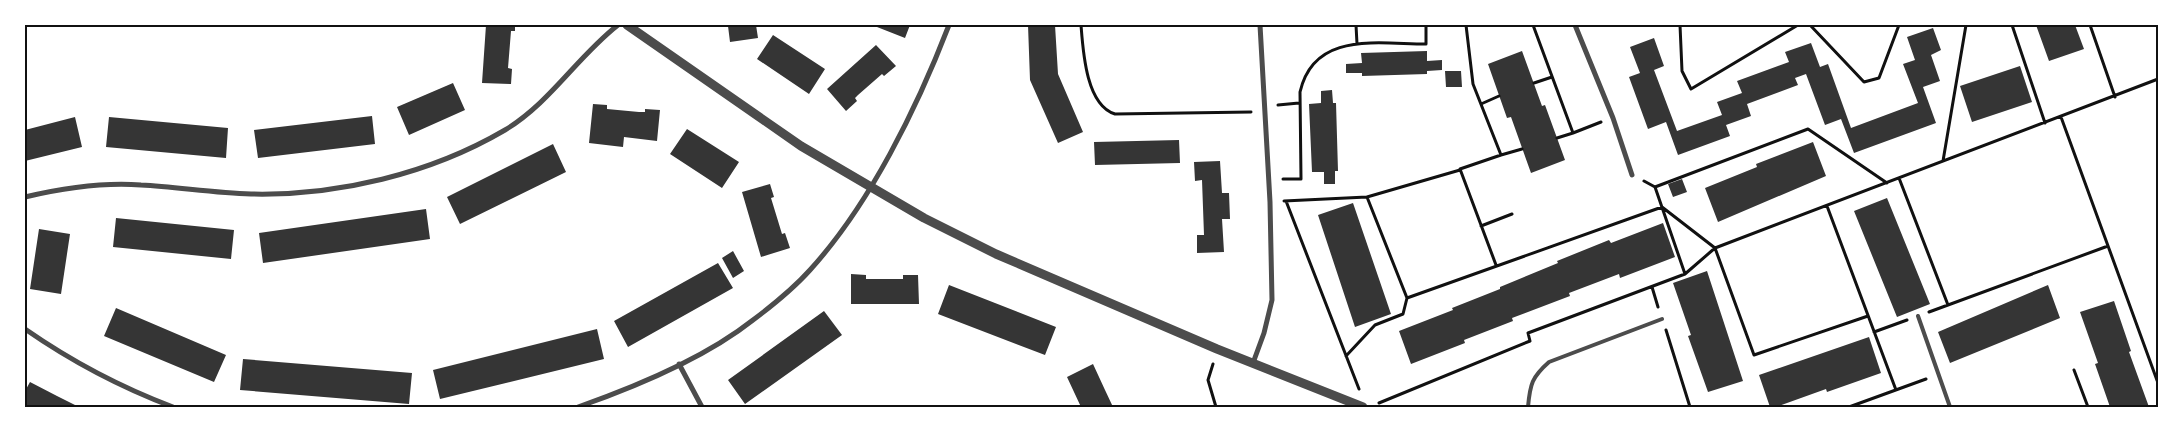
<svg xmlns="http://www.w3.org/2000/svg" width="2183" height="432" viewBox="0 0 2183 432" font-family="Poppins,sans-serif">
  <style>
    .building { fill: #353535 }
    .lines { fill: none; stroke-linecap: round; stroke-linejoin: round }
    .path { stroke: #111; stroke-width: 3 }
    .service { stroke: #4c4c4c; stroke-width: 4 }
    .minor { stroke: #4c4c4c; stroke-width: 5 }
    .tertiary { stroke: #4c4c4c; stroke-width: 9 }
    .neatline { fill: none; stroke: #111; stroke-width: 2 }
  </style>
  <rect width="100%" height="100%" fill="#fff"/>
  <path class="building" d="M486,25H515V31H511L508,68L512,69L511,84L482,83Z
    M732,25H756L758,38L730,42L728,26Z
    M878,25H910L905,38L877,27Z
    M1028,25H1055L1058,74L1083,132L1058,143L1030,80Z
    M2036,25H2075L2084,49L2049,61Z
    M1933,28L1941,50L1931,55L1940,81L1923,87L1936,123L1854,153L1841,119L1825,125L1806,74L1795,78L1798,85L1747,104L1751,116L1726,125L1730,136L1678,155L1666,122L1648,129L1629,77L1640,73L1630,47L1654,38L1664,66L1654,70L1677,131L1722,115L1717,102L1742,93L1737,81L1789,62L1785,52L1811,43L1820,67L1828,64L1851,128L1918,103L1903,64L1915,60L1907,37Z
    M773,35L825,69L809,94L757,59Z
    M876,45L896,66L884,76L882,74L858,95L855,98L857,101L846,111L827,89Z
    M1427,51V61L1442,60V70L1427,71V74L1362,76V73H1346V64L1362,63L1361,53Z
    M1522,51L1542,106L1545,105L1565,160L1531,173L1511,117L1507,118L1488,64Z
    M2020,66L2032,102L1972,122L1960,86Z
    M1445,71H1461L1462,87H1446Z
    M453,83L465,110L409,135L397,107Z
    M1332,90L1333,103H1336L1338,171H1335V184H1324V172H1312L1309,104L1321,103V91Z
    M593,104L607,105V109L639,112H645V109L660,110L657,141L624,137L623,147L589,143Z
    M372,116L375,144L258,158L254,130Z
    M75,117L82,147L25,161V130Z
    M109,117L228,128L226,158L106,147Z
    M687,129L739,162L722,188L670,154Z
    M1179,140L1180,163L1095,165L1094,142Z
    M1813,142L1826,176L1718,222L1705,188L1757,167L1756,164Z
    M553,144L566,172L460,224L447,197Z
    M1220,161L1222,193H1229L1230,219H1222L1224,252L1197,253V235H1204L1202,180L1195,181L1194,162Z
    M1682,179L1687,192L1673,197L1668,184Z
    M770,184L774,197L771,198L782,234L785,233L790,248L761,257L742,192Z
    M1887,198L1930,304L1897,317L1854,211Z
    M1353,203L1391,314L1355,327L1318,215Z
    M426,209L430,239L263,263L259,233Z
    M116,218L234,230L231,259L113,247Z
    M1663,223L1675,257L1620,278L1619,274L1569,293L1570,296L1512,318L1513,321L1464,340L1465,343L1411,364L1399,331L1453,310L1452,308L1500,289V287L1558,263L1557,261L1609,240L1611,243Z
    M39,229L70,234L61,294L30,289Z
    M733,251L744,271L733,278L722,258Z
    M718,263L733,288L628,347L614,321Z
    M1707,271L1743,381L1708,392L1688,336L1691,335L1673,283Z
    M851,274L866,275V279H903V275H918L919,304H851Z
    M949,285L1056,327L1045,355L938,314Z
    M2048,285L2060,318L1950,363L1938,332Z
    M2114,301L2131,351L2129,352L2149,407H2110L2095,364L2098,363L2080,312Z
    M116,308L226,355L214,382L104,336Z
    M824,311L842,335L745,404L728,380Z
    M597,329L604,359L440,399L433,370Z
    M1869,337L1881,373L1827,392L1826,389L1776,407H1770L1759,375Z
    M243,359L412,373L409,404L240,390Z
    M1093,364L1105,390L1113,407H1081L1067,377Z
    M30,382L57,396L79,407H25V391Z"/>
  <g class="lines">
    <path class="path" d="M1081,25C1083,51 1086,105 1115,114L1251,112
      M1356,25L1357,44
      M1466,25L1473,84L1501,155L1460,169L1496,265
      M1533,25L1573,133L1601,122
      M1680,25L1682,71L1691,89L1798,25
      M1810,25L1864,82L1879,78L1899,25
      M2012,25L2045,123
      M2090,25L2115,97
      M1534,83L1552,77
      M1481,104L1499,96
      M1278,105L1299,103
      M2061,117L2158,383
      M1557,138L1573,133
      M1501,155L1522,149
      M1943,161L1966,25
      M1899,178L1948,305
      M1283,179H1301L1300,92C1314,31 1377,44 1426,44V25
      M1644,181L1655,187L1685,274
      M1655,187L1808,129L1887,183
      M1367,197L1460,170
      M1284,201L1367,197L1407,298L1662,207L1715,248
      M1286,201L1359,389
      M1827,206L1896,390
      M1481,226L1512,214
      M1715,248L1754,355L1868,316
      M1652,287L1658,307
      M1929,312L2108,246
      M1666,330L1690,407
      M1874,332L1907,320
      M1346,356L1375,325L1403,314L1407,298
      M1213,364L1208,380L1216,407
      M2074,370L2088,407
      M1379,403L1530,341L1528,333L1685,274L1715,248L2158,79
      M1849,407L1926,379"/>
    <path class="service" d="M1918,316L1950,407
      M1528,407C1530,384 1532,377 1549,362L1662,319"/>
    <path class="minor" d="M1575,25L1613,118L1632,175
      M25,197C63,188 102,182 141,185C178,187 214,193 251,194C337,196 430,174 505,130C550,103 577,57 618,25
      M25,329C71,361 120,387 173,407
      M1253,363L1264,333L1272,300L1270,202L1260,25
      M679,364L702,407
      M578,407C635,387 705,358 753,320C773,305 793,289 810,270C870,204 917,108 949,25"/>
    <path class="tertiary" d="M627,25L801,146L924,218L996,254L1217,349L1363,407"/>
  </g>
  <rect width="2183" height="432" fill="none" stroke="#ffffff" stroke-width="52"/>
  <rect x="26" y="26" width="2131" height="380" class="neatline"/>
</svg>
